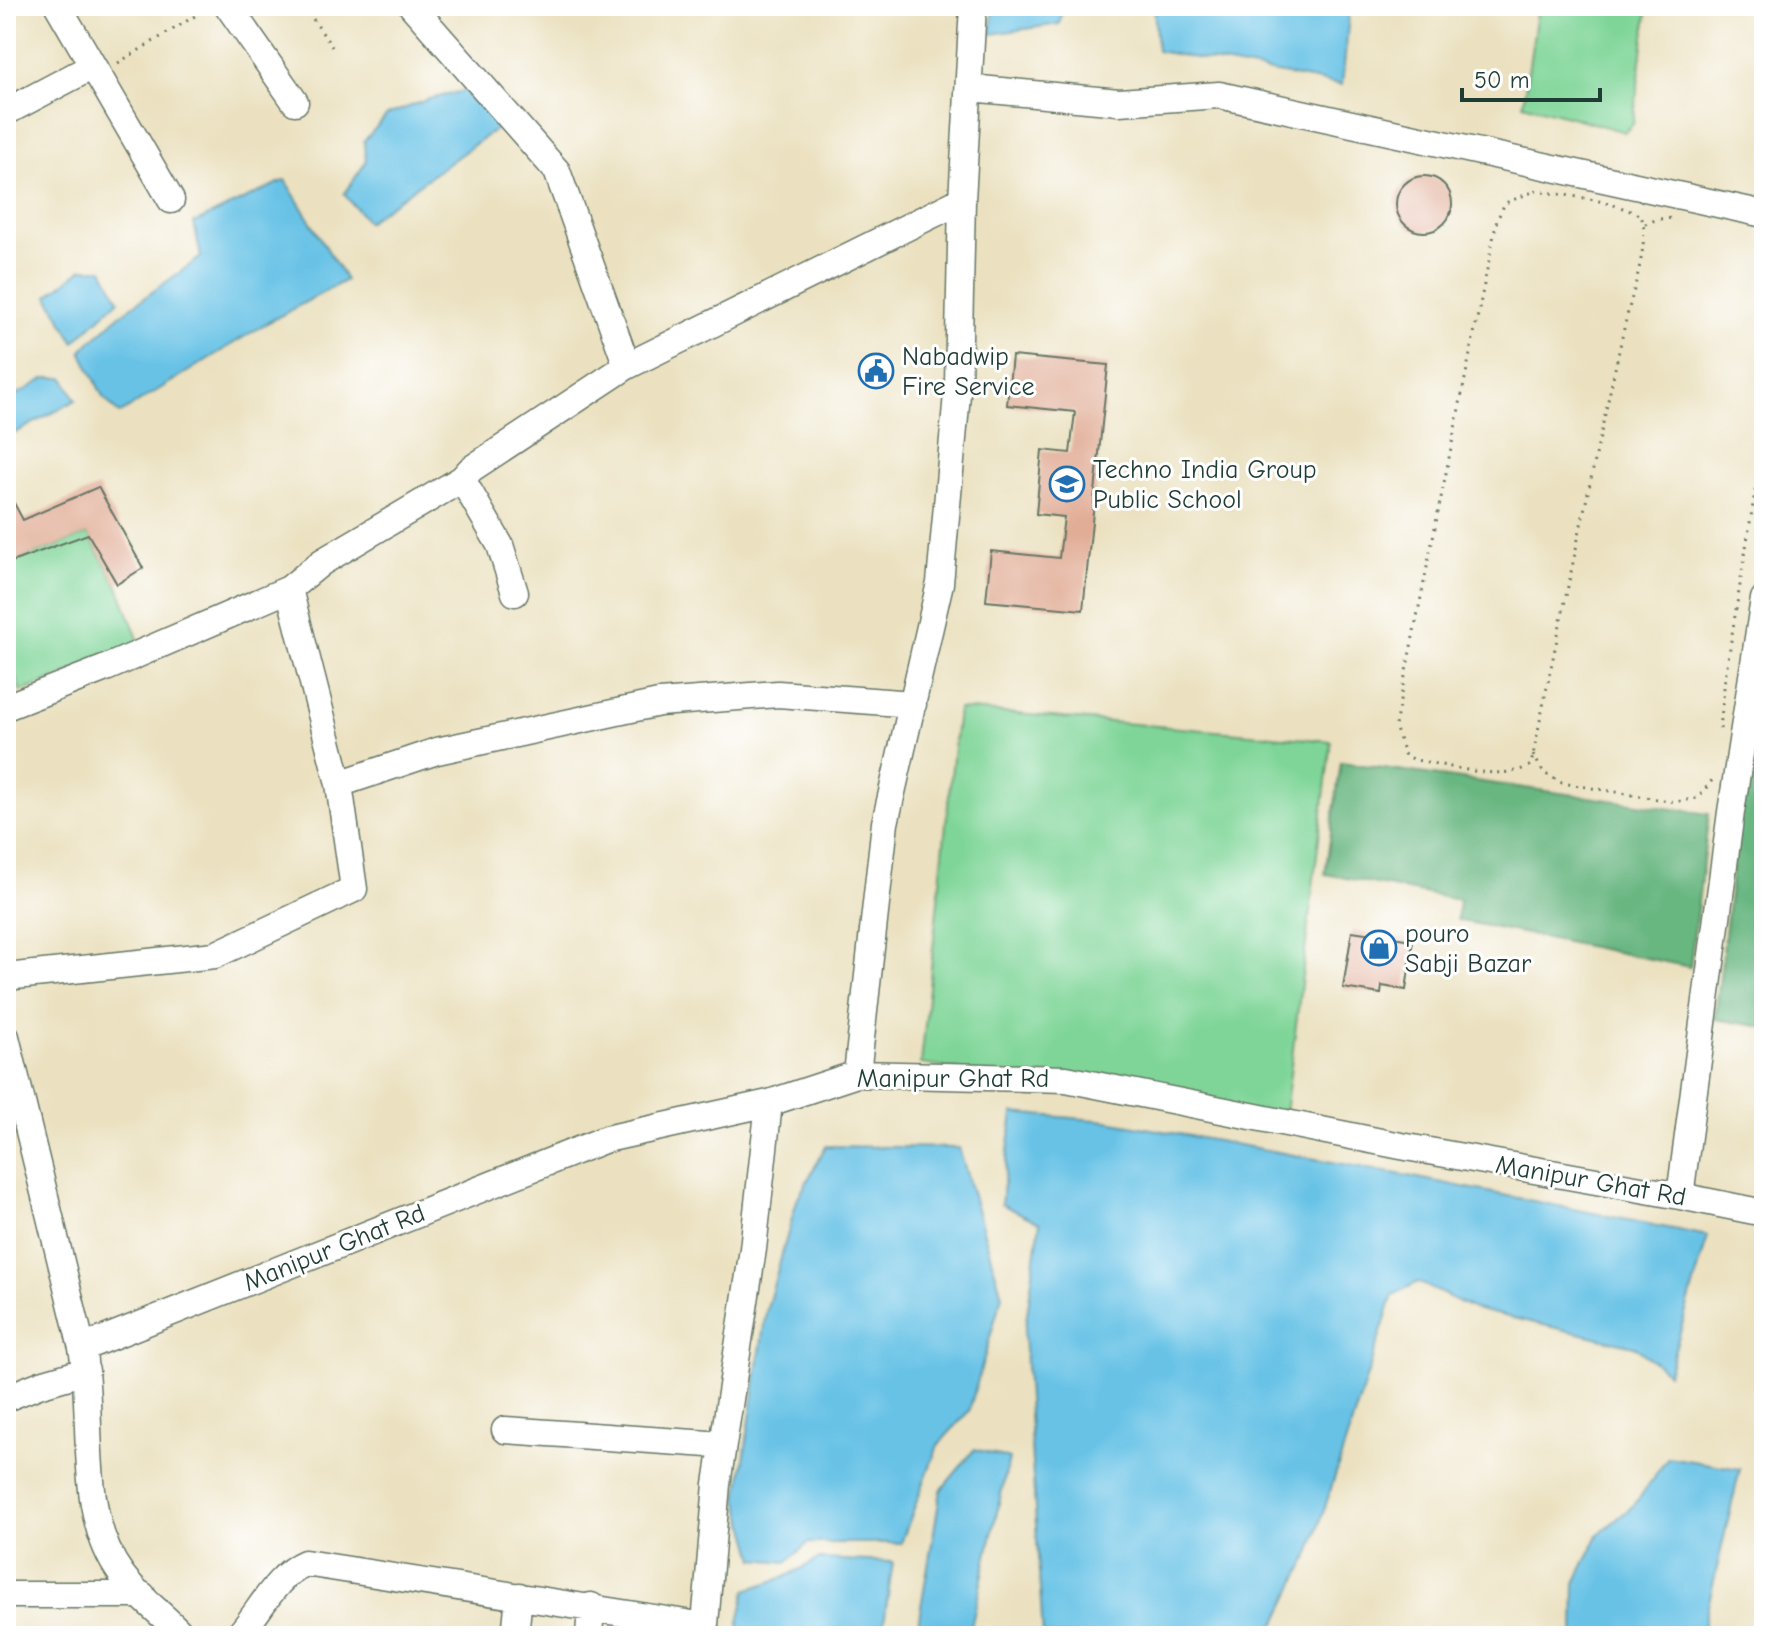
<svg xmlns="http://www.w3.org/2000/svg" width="1770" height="1642" viewBox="0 0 1770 1642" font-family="'Comic Neue',sans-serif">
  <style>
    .green { fill: #7fd598; stroke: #4f8966; stroke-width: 2 }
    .forest { fill: #67b680; stroke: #437a5a; stroke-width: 2 }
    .water { fill: #68c2e6; stroke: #44808d; stroke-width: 2 }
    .building { fill: #e1ad96 }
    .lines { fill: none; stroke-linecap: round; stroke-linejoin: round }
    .minor-casing { stroke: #667665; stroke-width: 29 }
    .path { stroke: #667665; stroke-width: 3; stroke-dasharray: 2 6; stroke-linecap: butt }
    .minor { stroke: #fff; stroke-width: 26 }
    .labels { text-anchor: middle; stroke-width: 6; stroke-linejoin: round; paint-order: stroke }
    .poi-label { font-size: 26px; fill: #1f3d34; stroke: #fff; text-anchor: start }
    .street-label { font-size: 26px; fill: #1f3d34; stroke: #fff }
  </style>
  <rect width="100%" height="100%" fill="#fff"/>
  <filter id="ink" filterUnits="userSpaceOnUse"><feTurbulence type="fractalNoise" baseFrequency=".0125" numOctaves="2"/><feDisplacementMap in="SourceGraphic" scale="16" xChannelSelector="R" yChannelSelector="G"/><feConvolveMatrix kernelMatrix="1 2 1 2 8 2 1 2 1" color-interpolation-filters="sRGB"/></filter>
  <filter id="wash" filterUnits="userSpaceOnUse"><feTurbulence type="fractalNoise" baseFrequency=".006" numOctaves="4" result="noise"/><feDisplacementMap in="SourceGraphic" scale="32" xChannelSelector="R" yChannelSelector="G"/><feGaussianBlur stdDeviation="1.8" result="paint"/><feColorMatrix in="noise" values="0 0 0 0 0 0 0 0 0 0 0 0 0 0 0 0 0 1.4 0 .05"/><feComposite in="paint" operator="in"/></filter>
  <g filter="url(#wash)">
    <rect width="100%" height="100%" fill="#ebe1c0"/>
    <path class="green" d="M1538,6H1648L1633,124L1625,132L1523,104Z
      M88,534L117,584L140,644L21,692L6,649V564Z
      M958,709L1331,741L1284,1122L921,1064Z"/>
    <path class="forest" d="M1341,762L1709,814L1690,967L1457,920L1459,900L1325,874Z
      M1745,766L1764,768V1027L1715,1019Z"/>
    <path class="water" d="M993,6H1064L1059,24L991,34Z
      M1154,6H1350L1342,85L1157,51Z
      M483,87L511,118L367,222L344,194L366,162L364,141L387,115L429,99Z
      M285,180L346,280L265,324L119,414L103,397L81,351L116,318L201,257L194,223Z
      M82,269H103L119,300L74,342L48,296Z
      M46,378H64L76,400L6,438V401Z
      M1013,1113L1108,1121L1403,1175L1708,1236L1668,1373L1634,1346L1474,1309L1418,1282L1393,1295L1311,1551L1277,1622L1260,1636H1043L1024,1335L1040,1223L1001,1204Z
      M826,1146L959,1148L1002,1295L969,1411L938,1445L901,1543H808L787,1562L755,1559L738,1499L766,1312L797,1200Z
      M975,1449L1009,1459L969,1636H916L941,1490Z
      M1668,1457L1740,1469L1701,1636H1574L1575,1583L1598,1535L1635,1504Z
      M819,1559L893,1562L882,1636H736L746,1590L785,1577Z"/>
    <g id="blocks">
      <path class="building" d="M1396 204a28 28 0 1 1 56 0a28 28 0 1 1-56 0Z
        M1012,356L1108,365L1083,610L986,601L991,551L1059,558L1064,517L1036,514L1042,450L1070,453L1075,412L1007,405Z
        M98,487L143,568L117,584L88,534L6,564V488L23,520Z
        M1352,931L1413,940L1406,990L1382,986L1381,994L1343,988Z"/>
    </g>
  </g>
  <g filter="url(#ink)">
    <use href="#blocks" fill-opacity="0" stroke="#667665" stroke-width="2"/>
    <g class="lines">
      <g class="minor-casing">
        <path id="minor" d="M58,6L171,200
          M228,6L295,102
          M412,6L557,171L627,366
          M970,88L1119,102L1219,95L1764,214
          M6,112L93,66
          M462,479L500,545L515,593
          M6,707L106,668L289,589L322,562L462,479L471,469L627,366L962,200
          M339,784L437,751L659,703L778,694L913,704
          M6,977L215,955L354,889L339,784L289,589
          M6,1037L82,1348C95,1419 76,1514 122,1575C139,1598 164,1615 183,1636
          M857,1074L885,823L940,583L958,383L962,200L973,6
          M1680,1196L1731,812L1764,599
          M82,1348L606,1139L769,1103L857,1074L1066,1079L1401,1146L1680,1196L1764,1213
          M6,1398L41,1384L86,1371
          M505,1430L723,1445
          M6,1595H142
          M238,1636C259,1613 276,1575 305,1563L705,1626
          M515,1636L519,1596
          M589,1636L591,1606
          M704,1636L717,1484L753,1249L769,1103"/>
      </g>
      <path class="path" d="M304,6L332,47
        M118,63L208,8
        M1535,191C1572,196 1608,199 1641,216C1651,240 1631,297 1625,324C1592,471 1561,618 1531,765C1501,783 1449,765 1415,760L1404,754L1395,726L1497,220L1505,203Z
        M1645,224L1658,219L1676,218
        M1720,729L1725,678L1764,436
        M1533,755L1544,773L1562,783L1675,802L1698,798L1713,779"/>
      <use href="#minor" class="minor"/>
    </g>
  </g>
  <defs>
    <g id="civic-ring" transform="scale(1.8)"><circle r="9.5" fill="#fff" stroke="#1f6fb2" stroke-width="1.5"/><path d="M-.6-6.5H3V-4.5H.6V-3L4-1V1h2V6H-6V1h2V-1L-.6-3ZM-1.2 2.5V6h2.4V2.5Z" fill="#1f6fb2"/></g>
    <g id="school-ring" transform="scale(1.8)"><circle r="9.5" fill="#fff" stroke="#1f6fb2" stroke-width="1.5"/><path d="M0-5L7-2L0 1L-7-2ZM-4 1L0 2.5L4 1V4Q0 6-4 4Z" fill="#1f6fb2"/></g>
    <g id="shop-ring" transform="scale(1.8)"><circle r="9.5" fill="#fff" stroke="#1f6fb2" stroke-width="1.5"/><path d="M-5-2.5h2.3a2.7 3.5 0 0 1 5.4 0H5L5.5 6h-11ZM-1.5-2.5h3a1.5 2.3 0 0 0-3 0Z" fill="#1f6fb2"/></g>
  </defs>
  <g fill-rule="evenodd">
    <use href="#civic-ring" x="876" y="371"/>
    <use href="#school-ring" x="1067" y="484"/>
    <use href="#shop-ring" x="1379" y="948"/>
  </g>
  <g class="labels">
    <g class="poi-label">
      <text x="902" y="365">Nabadwip<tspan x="902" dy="30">Fire Service</tspan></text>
      <text x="1093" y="478">Techno India Group<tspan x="1093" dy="30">Public School</tspan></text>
      <text x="1405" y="942">pouro<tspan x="1405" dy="30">Sabji Bazar</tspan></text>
    </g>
    <g class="street-label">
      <text x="953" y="1087">Manipur Ghat Rd</text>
      <text transform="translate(1591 1180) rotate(10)" y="9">Manipur Ghat Rd</text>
      <text transform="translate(334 1247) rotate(-22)" y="9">Manipur Ghat Rd</text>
    </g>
  </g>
  <rect width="1770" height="1642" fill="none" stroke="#fff" stroke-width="32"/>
  <path d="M1462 88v12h138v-12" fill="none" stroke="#1f3d34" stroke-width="4"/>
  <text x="1474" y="88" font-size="24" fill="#1f3d34" stroke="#ffffff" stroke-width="6" paint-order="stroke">50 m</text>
</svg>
